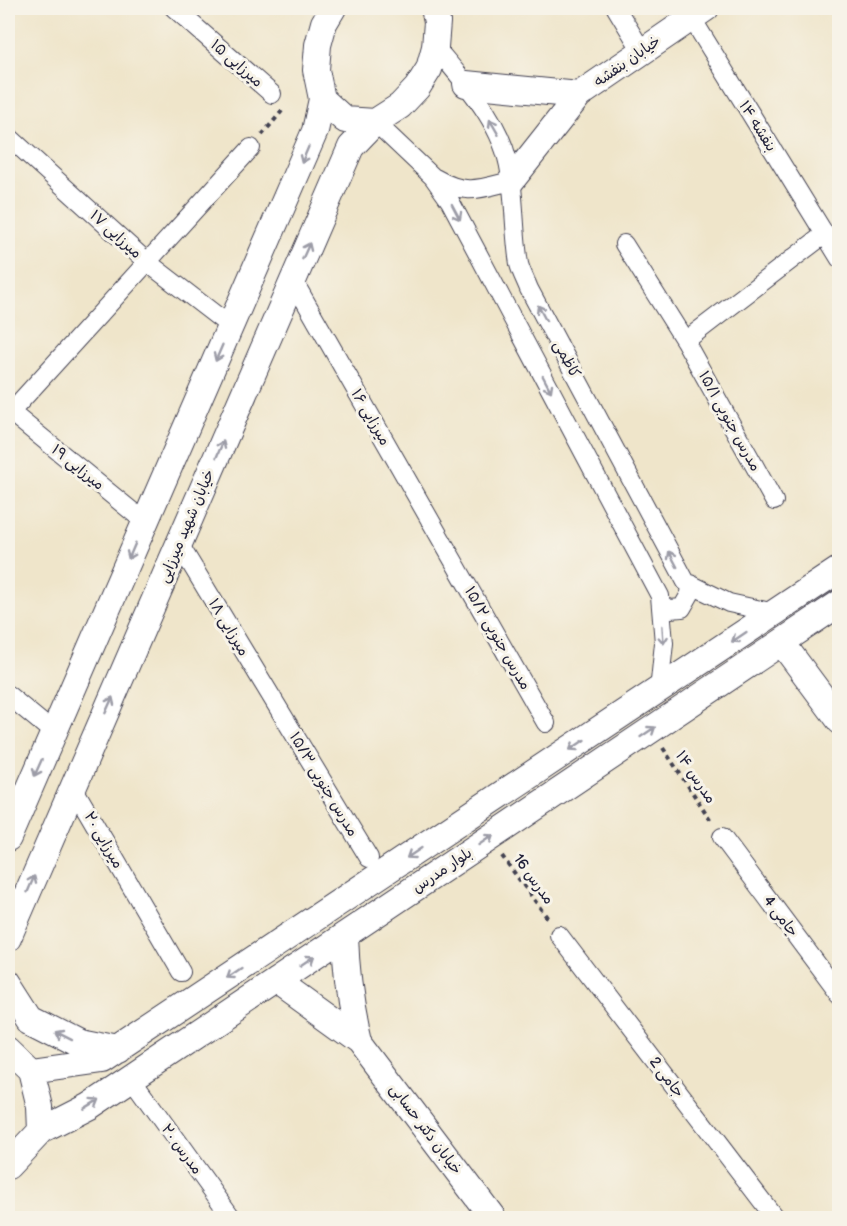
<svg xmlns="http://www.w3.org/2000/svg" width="847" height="1226" viewBox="0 0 847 1226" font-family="'Balsamiq Sans','Playpen Sans Arabic',sans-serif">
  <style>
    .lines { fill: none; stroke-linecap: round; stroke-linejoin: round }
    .street-casing { stroke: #413f50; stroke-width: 20 }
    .secondary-casing { stroke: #413f50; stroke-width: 28 }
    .path { stroke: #413f50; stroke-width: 4; stroke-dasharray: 4.5 4.5; stroke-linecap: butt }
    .street { stroke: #fff; stroke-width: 18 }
    .secondary { stroke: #fff; stroke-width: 26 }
    .oneway { stroke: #9c9ca7 }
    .labels { text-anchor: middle; stroke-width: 6; stroke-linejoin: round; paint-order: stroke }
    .street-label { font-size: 15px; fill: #22223b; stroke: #f7f3e8 }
  </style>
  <rect width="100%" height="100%" fill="#f7f3e8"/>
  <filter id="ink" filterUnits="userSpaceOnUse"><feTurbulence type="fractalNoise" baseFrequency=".0167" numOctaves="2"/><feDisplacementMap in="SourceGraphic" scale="12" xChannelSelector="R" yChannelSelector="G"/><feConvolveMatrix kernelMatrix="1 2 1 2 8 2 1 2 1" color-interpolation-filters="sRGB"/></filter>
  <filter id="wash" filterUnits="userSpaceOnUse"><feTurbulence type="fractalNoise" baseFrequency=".008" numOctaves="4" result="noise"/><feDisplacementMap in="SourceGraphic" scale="24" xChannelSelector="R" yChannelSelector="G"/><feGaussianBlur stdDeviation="1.35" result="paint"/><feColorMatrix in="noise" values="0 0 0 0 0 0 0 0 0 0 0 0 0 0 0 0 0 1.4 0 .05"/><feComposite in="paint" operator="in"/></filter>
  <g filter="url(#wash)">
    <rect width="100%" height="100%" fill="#efe5ca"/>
  </g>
  <g filter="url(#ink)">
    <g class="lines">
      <g class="street-casing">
        <path id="street" d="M174,8L272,94
          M616,8L642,51
          M691,17L840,259
          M435,47C465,83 503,123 510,172C515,202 514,233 519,264C521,272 526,281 529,289L686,582L729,603L775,613
          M375,122L433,177L450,201L660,596L664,643L659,691
          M8,136L147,262L230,326
          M435,178C466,196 479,189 511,181
          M624,244L685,341L825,234
          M293,280L546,723
          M685,341L774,501
          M8,410L145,522
          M8,415L251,148
          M179,544L369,858
          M661,605L670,609L682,608L690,594L691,584
          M8,695L54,733
          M73,787L181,972
          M722,837L840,995
          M559,935L775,1218
          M132,1079L232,1218"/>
      </g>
      <g class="secondary-casing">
        <path id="secondary" d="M333,8L324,23L318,45L316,70L322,99L345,120L375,122L400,106L417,88L429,69L435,47L437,22L434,8
          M466,84L579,95
          M511,181L579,95L706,8
          M782,643L840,721
          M8,838L315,131L322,99
          M345,935C346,971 350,1005 359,1041
          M8,938L351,147L375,122
          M276,981L359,1041L493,1218
          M8,982L31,1018L78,1042L118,1050
          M8,1048L31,1070L40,1107L41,1131L8,1166
          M31,1070L102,1060L840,569
          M41,1131L90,1106L840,603"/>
      </g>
      <path class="path" d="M262,135L282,111
        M663,748L712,822
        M502,856L549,920"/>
      <use href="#street" class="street"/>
      <use href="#secondary" class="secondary"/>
    </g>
    <defs><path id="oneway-shaft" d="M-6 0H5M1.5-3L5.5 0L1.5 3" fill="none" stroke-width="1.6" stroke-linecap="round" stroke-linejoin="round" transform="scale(1.5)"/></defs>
    <g class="oneway">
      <use href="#oneway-shaft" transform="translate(494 127) rotate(-120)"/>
      <use href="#oneway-shaft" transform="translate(305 155) rotate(113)"/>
      <use href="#oneway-shaft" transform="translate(456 212) rotate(62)"/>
      <use href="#oneway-shaft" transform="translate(306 251) rotate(-66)"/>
      <use href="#oneway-shaft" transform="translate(542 313) rotate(-118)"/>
      <use href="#oneway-shaft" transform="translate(219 353) rotate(113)"/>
      <use href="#oneway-shaft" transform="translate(547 384) rotate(62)"/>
      <use href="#oneway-shaft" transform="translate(220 449) rotate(-67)"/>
      <use href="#oneway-shaft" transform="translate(132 551) rotate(113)"/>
      <use href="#oneway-shaft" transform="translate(673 559) rotate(-118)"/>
      <use href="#oneway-shaft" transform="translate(663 635) rotate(86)"/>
      <use href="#oneway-shaft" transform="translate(739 637) rotate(146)"/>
      <use href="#oneway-shaft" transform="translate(109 705) rotate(-66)"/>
      <use href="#oneway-shaft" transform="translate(648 732) rotate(-34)"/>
      <use href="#oneway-shaft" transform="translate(577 745) rotate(146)"/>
      <use href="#oneway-shaft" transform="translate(38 768) rotate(114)"/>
      <use href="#oneway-shaft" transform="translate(486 840) rotate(-34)"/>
      <use href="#oneway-shaft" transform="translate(414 853) rotate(146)"/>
      <use href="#oneway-shaft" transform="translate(31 884) rotate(-67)"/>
      <use href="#oneway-shaft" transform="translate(307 961) rotate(-34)"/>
      <use href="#oneway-shaft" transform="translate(234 973) rotate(146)"/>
      <use href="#oneway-shaft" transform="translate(62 1034) rotate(-153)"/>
      <use href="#oneway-shaft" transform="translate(92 1104) rotate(-31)"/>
    </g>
  </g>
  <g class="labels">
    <g class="street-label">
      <text transform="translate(627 61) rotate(-35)" y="5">خیابان بنفشه</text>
      <text transform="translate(237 63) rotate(41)" y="5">میرزایی ۱۵</text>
      <text transform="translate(758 126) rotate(58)" y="5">بنفشه ۱۴</text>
      <text transform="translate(116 234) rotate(42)" y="5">میرزایی ۱۷</text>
      <text transform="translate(567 359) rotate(62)" y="5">کاظمی</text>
      <text transform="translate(371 417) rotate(60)" y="5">میرزایی ۱۶</text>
      <text transform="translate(730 421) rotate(61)" y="5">مدرس جنوبی ۱۵/۱</text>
      <text transform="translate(78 467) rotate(39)" y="5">میرزایی ۱۹</text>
      <text transform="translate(186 526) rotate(-67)" y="5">خیابان شهید میرزایی</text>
      <text transform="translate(229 627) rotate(59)" y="5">میرزایی ۱۸</text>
      <text transform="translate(498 638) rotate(60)" y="5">مدرس جنوبی ۱۵/۲</text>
      <text transform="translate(696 777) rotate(56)" y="5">مدرس ۱۴</text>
      <text transform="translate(324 784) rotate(59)" y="5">مدرس جنوبی ۱۵/۳</text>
      <text transform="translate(104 840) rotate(60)" y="5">میرزایی ۲۰</text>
      <text transform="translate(442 870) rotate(-34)" y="5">بلوار مدرس</text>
      <text transform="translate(534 879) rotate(54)" y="5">مدرس 16</text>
      <text transform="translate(781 916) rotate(53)" y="5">جامی 4</text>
      <text transform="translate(667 1077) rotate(53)" y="5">جامی 2</text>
      <text transform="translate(426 1129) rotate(53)" y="5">خیابان دکتر حسابی</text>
      <text transform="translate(182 1149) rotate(54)" y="5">مدرس ۲۰</text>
    </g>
  </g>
  <rect width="847" height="1226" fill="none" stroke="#f7f3e8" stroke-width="30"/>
</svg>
